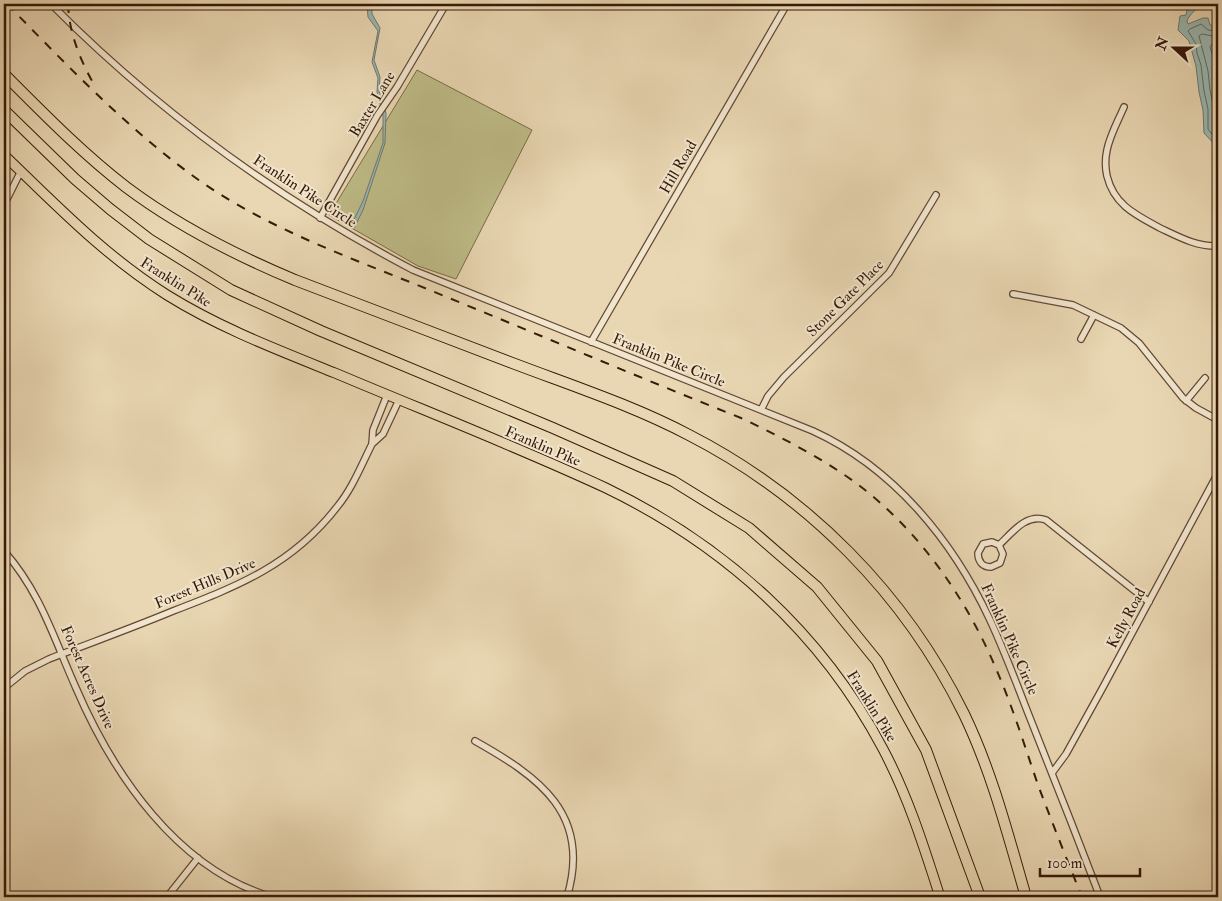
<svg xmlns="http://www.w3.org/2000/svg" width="1222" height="901" viewBox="0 0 1222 901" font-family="'IM FELL Double Pica',serif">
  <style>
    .green { fill: #bebc88; stroke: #7a6a48 }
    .water { fill: #99b8b3; stroke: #71786e }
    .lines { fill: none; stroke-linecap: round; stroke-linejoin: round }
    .shore { stroke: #68685d; stroke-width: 1 }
    .minor-casing { stroke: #634832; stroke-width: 8 }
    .primary-casing { stroke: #361907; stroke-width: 11 }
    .motorway-casing { stroke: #361907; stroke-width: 12 }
    .minor { stroke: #f1e5ce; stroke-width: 5.5 }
    .primary { stroke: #e9d7b3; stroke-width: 9 }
    .motorway { stroke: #e9d7b3; stroke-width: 10 }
    .rail { stroke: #361907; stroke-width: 2; stroke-dasharray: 9 9; stroke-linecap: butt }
    .labels { text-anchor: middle; stroke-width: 4; stroke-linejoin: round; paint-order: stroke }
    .street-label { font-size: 15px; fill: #361907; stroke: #f1e5ce }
  </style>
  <rect width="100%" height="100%" fill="#e9d7b3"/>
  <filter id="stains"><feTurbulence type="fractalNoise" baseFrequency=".004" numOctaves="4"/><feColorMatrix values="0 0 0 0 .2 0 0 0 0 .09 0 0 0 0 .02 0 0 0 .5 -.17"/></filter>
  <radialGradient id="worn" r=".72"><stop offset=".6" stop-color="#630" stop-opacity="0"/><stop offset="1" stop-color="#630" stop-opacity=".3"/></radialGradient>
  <path class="green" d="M417,70L532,130L456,279L418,266L329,215Z"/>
  <path class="water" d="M367,4H372V14L380,28L374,60L380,77L379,91L386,113L385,143L363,210L354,228L351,226L363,201L383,143V115L377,92L378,78L372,62L378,31L368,17Z
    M1199,4H1218C1214,6 1212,4 1206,4C1199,5 1189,15 1187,21L1188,24L1203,18H1208L1210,25L1218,26V148L1204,133L1203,110L1199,92L1196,66L1189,41L1178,30L1180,16L1186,15L1187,10L1196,8Z"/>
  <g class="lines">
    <path class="shore" d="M1218,31L1208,30L1201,24L1190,29L1188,31L1196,44L1197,53L1201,65L1204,91L1208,109V129L1218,142
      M1218,37L1202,34L1199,36L1208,71L1210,90L1214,109V126L1218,132
      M1218,44H1212L1210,47L1215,63L1218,92"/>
    <g class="minor-casing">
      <path id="minor" d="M51,4C157,111 280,200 413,270L813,431C894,468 953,541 990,620C1005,652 1017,685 1030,718C1054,778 1077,837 1100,897
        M1124,107C1118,121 1110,135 1107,150C1105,159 1105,167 1107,176C1114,205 1136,215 1160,228C1179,237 1197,247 1218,246
        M4,205L21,171
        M320,218L377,116L397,87L446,4
        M1013,294L1073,305L1121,328L1139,343L1183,398L1196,408L1218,420
        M1081,339L1094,315
        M591,342L787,4
        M387,395L373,430L372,444L383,434L399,400
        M1186,401L1205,378
        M761,410L768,396L784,377L889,273L936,195
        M999,545L1003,554L1000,563L991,567C983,567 978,562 978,553L983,544L992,542L999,545C1012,533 1026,513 1046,520L1149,602
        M4,551C41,593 54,639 76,688C113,774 177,869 272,897
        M4,688L25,671L49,659C90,643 132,628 173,611C238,586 292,565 337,507C352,489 361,466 372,444
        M475,741C539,777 592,814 567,897
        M1052,773L1066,754L1102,689L1218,473
        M167,897L198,858"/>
    </g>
    <g class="primary-casing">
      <path id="primary" d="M4,155C57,206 104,255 167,295C220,328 278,350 335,373C425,411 518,447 606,488C724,545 822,633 883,749C908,796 924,847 940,897"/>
    </g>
    <g class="motorway-casing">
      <path id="motorway" d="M4,74C43,113 82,153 126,187C178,226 235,255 295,280C368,308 442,336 515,364C573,386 634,406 689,435C808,496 905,594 964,714C992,772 1008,835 1026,897
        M4,110L75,179L110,209L149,239L231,290L321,331L553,428L673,481L749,528L817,587L877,661L926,750L980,897"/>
    </g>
    <use href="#minor" class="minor"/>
    <use href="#primary" class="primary"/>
    <use href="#motorway" class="motorway"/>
    <path class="rail" d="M7,4C69,67 130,132 203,183C273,231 354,259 432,291C535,333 638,377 741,418C781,437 820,457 856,483C919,530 967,599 997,671C1013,708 1025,747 1038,785C1052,822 1067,860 1082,897
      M68,4C69,34 81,62 96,88"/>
  </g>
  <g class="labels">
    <g class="street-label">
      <text transform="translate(372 104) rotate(-59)" y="5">Baxter Lane</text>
      <text transform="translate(678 167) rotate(-60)" y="5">Hill Road</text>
      <text transform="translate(305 191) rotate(33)" y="5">Franklin Pike Circle</text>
      <text transform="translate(176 282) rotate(32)" y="5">Franklin Pike</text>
      <text transform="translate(845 298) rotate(-45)" y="5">Stone Gate Place</text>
      <text transform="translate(669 360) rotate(22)" y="5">Franklin Pike Circle</text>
      <text transform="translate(543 446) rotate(23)" y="5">Franklin Pike</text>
      <text transform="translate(205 583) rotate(-23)" y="5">Forest Hills Drive</text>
      <text transform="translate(1126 618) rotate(-62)" y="5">Kelly Road</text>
      <text transform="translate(1010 639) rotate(66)" y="5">Franklin Pike Circle</text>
      <text transform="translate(88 677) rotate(66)" y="5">Forest Acres Drive</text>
      <text transform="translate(872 706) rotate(58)" y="5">Franklin Pike</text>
    </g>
  </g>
  <rect width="1222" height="901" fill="none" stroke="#e9d7b3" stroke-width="20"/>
  <rect x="5" y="5" width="1212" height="891" fill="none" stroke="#361907" stroke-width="2.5"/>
  <rect x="10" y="10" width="1202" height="881" fill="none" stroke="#361907"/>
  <g transform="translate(1174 48) rotate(291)" stroke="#f1e5ce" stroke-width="4" paint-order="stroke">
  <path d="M0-4L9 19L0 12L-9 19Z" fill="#361907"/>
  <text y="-8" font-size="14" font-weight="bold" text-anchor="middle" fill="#361907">N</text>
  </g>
  <path d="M1040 868v8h100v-8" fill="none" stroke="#361907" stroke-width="2.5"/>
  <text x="1047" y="868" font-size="15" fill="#361907" stroke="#f1e5ce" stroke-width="4" paint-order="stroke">100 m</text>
  <rect width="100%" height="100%" filter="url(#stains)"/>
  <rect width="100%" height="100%" fill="url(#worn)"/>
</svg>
